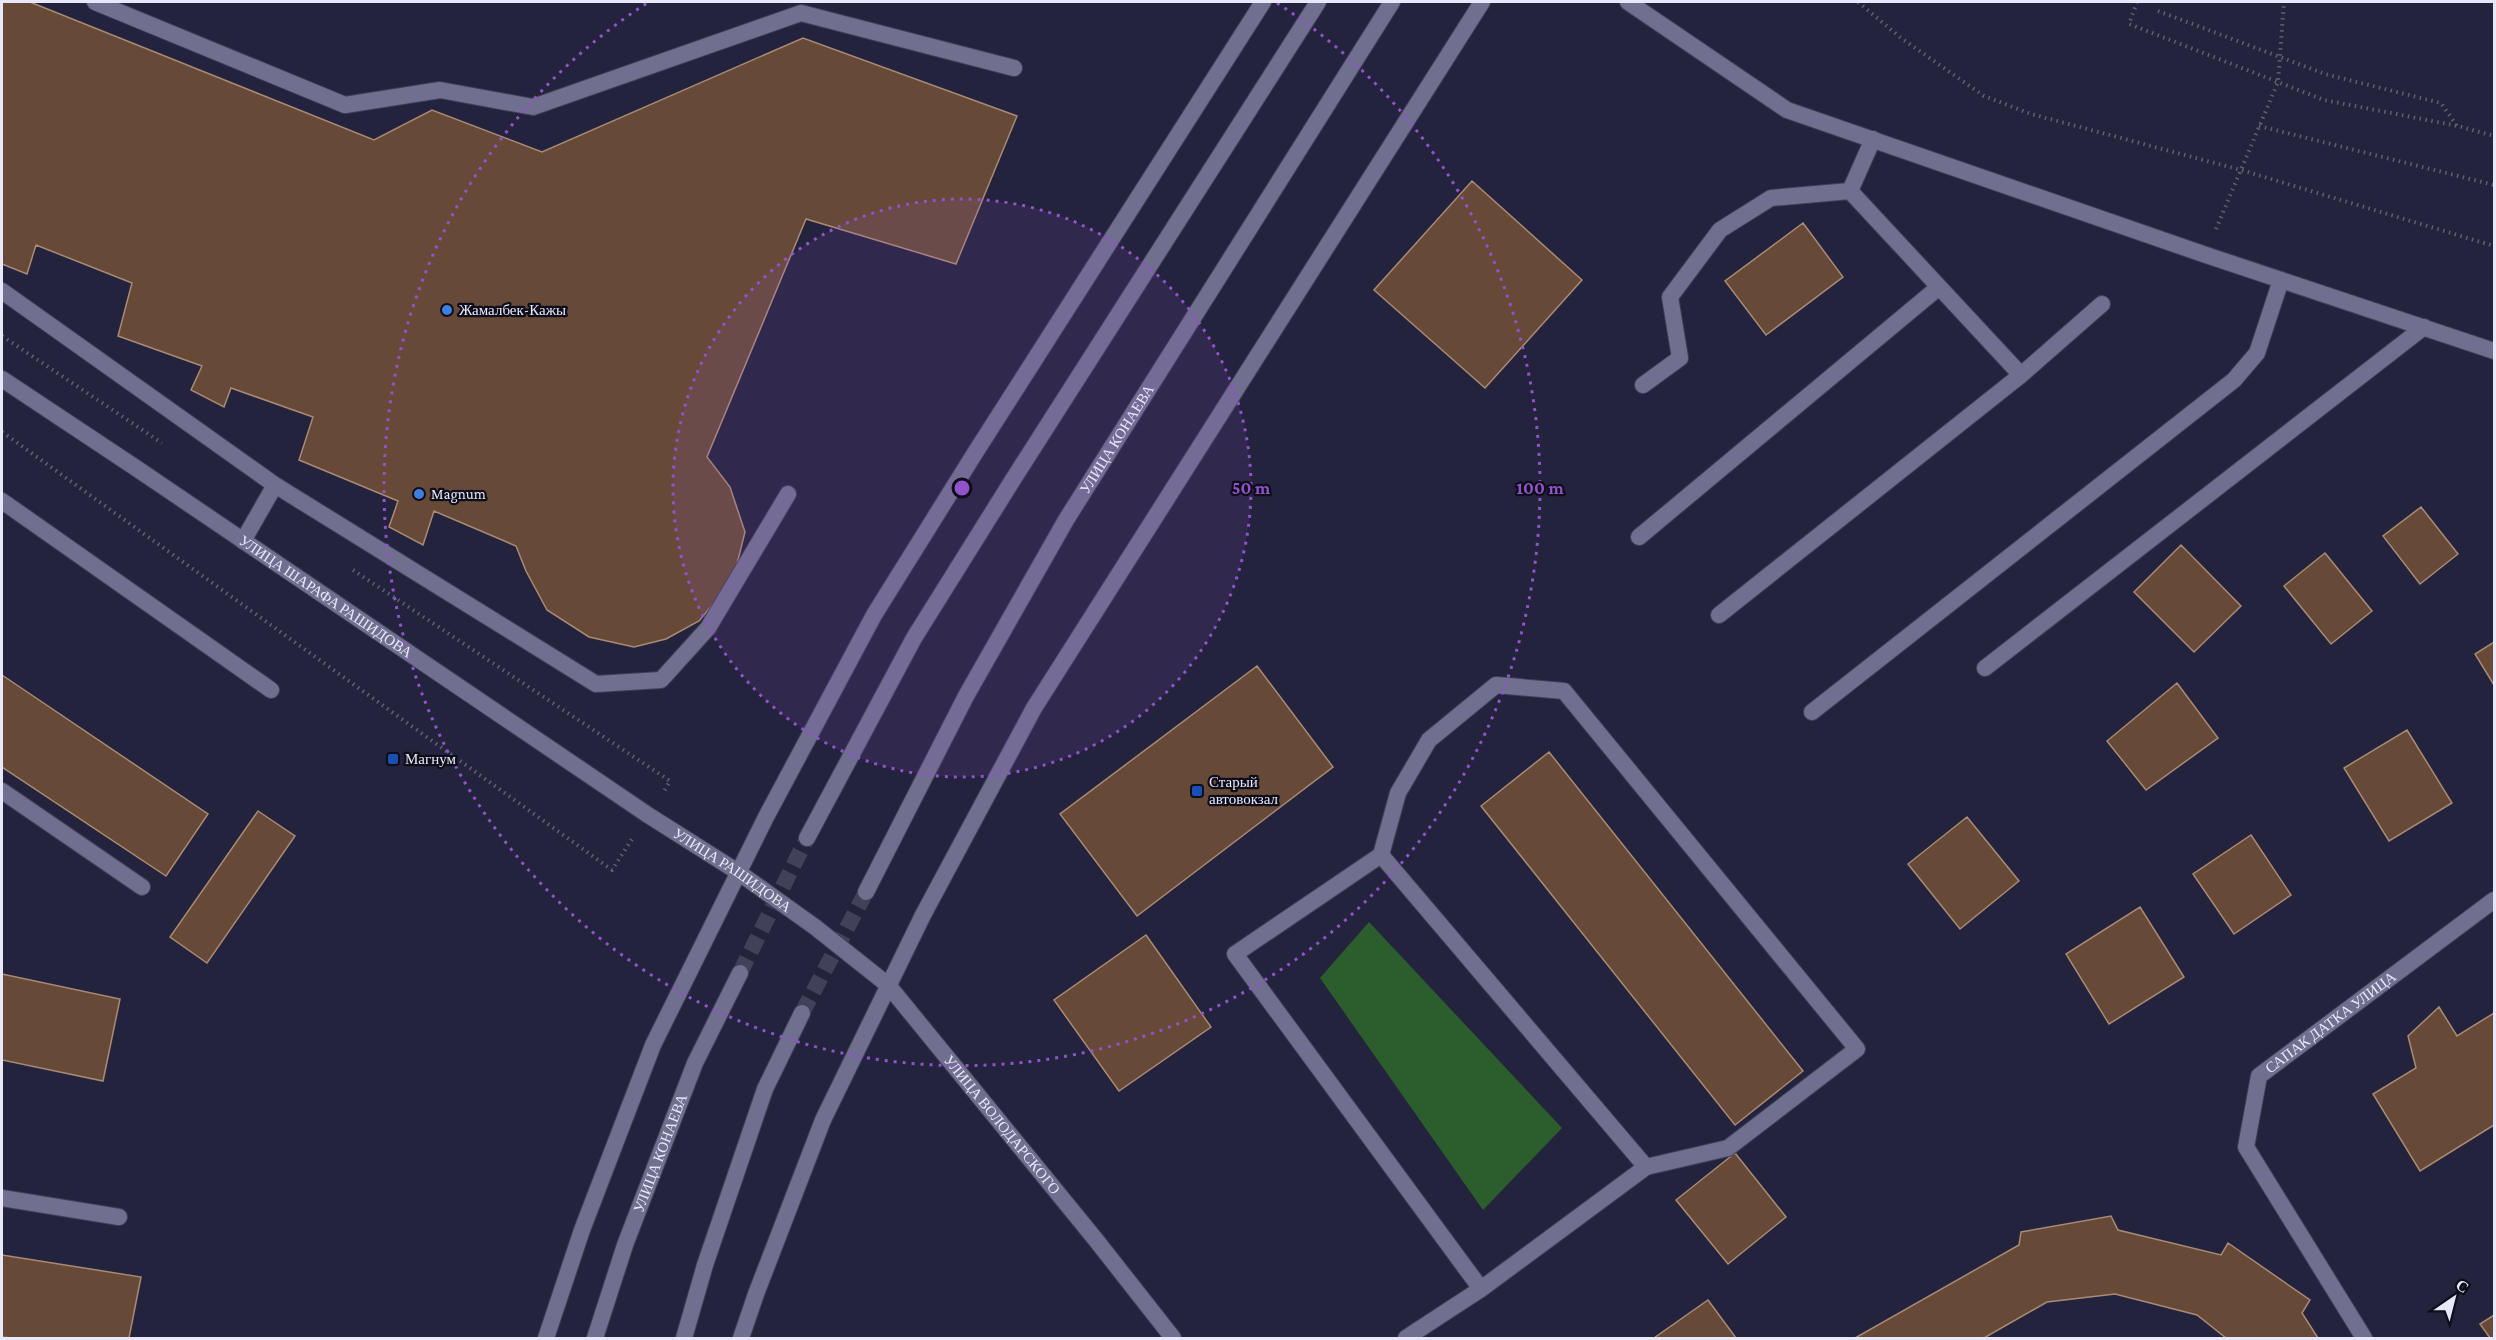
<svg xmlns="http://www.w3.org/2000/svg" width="2496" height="1340" viewBox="0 0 2496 1340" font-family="'Crimson Pro',serif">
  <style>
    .forest { fill: #2b5e2c }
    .building { fill: #664a37; stroke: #a98a75; stroke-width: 1.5 }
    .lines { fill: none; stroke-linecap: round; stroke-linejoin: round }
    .secondary-tunnel { stroke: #414159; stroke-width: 16; stroke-dasharray: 16 8; stroke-linecap: butt }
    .service-casing { stroke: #424057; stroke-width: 18 }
    .minor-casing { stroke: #424057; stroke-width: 18 }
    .secondary-casing { stroke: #424057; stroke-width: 18 }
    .path { stroke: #5f5f76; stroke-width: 4; stroke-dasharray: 1.5 4.5; stroke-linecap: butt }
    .service { stroke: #706f8f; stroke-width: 16 }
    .minor { stroke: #706f8f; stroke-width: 16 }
    .secondary { stroke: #706f8f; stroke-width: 16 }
    .ring { fill: none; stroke: #9152cb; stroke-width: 3; stroke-dasharray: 3 6 }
    .shop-dot { fill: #3f7fe0; stroke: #0e0e1a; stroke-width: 2 }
    .transit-dot { fill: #1a4fb4; stroke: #0e0e1a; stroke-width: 2 }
    .labels { text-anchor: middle; stroke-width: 4.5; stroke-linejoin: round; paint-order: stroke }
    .poi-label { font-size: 15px; fill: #e8e8fa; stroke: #0e0e1a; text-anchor: start }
    .street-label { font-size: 15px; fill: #e8e8fa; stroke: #0e0e1a }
    .centre { fill: #9152cb; stroke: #0e0e1a; stroke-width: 3 }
    .ring-label { font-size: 18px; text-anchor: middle; font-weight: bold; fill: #9152cb; stroke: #0e0e1a; stroke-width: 4.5; stroke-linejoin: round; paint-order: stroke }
  </style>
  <rect width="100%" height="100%" fill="#24233d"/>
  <path class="forest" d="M1369,922L1562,1128L1483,1210L1320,978Z"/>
  <path class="building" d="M2,2H30L374,140L432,110L542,152L803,38L1017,116L956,264L806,219L707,457L730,487L745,532L733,580L699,621L666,639L634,647L589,637L547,610L526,571L516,546L434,511L423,545L389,527L398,501L299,460L313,417L231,388L224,407L191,390L202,366L118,336L132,283L36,245L27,274L2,264Z
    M1472,181L1582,280L1485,388L1374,290Z
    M1803,223L1843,277L1766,335L1725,281Z
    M2421,507L2458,554L2420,584L2383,536Z
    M2181,545L2241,606L2194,652L2134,592Z
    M2325,553L2372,611L2331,644L2284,586Z
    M2494,642V685L2475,654Z
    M1257,666L1333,767L1137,916L1060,814Z
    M2,675L208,814L166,876L2,767Z
    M2177,683L2218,738L2146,790L2107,741Z
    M2407,730L2452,803L2389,841L2344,768Z
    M1549,752L1803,1071L1735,1125L1481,806Z
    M258,811L295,836L207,963L170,937Z
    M1967,817L2019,881L1960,929L1908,864Z
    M2251,835L2291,895L2234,934L2193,874Z
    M2140,907L2184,977L2109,1024L2066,954Z
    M1146,935L1211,1027L1119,1091L1054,1000Z
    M2,974L120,999L103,1081L2,1060Z
    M2439,1007L2457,1036L2494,1013V1125L2420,1171L2373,1094L2416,1068L2408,1036Z
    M1735,1153L1786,1217L1728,1264L1676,1200Z
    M2111,1216L2118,1230L2221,1255L2228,1243L2310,1300L2302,1313L2318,1338H2226L2197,1315L2115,1294L2047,1302L1984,1338H1855L2019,1245L2021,1232Z
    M2,1255L141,1277L129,1338H12L2,1337Z
    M1708,1300L1736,1338H1654Z
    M2494,1315V1338H2490L2480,1324Z"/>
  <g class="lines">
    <path class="secondary-tunnel" d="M740,973L807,838
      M802,1013L866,892"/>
    <g class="service-casing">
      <path id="service" d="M95,2L345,105L440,90L533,107L801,13L1014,68
        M1850,191L1873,139
        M2,291L275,485
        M1643,385L1680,358L1670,297L1720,230L1771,198L1850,191L2021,375
        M2,501L271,690
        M1639,537L1939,287
        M243,541L275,485L596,684L661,680L708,628L788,494
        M1719,615L2021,375L2102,304
        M1985,668L2424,327
        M1812,712L2234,380L2257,353L2281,280
        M2,791L142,887
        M1381,855L1646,1167
        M2,1198L119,1217
        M1406,1338L1481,1289L1235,954L1381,855L1398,793L1429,740L1496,685L1564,691L1857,1049L1728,1148L1646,1167L1481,1289"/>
    </g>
    <g class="minor-casing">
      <g id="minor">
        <path d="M1628,2L1787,110L2206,255L2494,351"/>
        <path id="s1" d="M2364,1338L2246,1147L2259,1076L2494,900"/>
      </g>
    </g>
    <g class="secondary-casing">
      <g id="secondary">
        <path id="s2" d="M2,379L136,468L648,815L738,872L815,927L888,985L1096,1240L1173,1338"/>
        <path d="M807,838L914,638L1014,478L1318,2"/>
        <path id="s3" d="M866,892L966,696L1066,520L1392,2"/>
        <path d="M546,1338L582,1230L653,1045L766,817L874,615L975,453L1263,2"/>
        <path id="s4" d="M595,1338L625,1245L695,1063L740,973"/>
        <path d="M684,1338L705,1265L765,1089L802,1013"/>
        <path d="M741,1338L756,1294L823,1120L923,915L1034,708L1482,2"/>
      </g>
    </g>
    <path class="path" d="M1858,2L1901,38L1984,96L2031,114L2241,170L2494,246
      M2137,2L2129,24L2324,100L2458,126L2494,136
      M2158,11L2325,74L2441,103L2457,126
      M2259,126L2494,185
      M2216,229L2278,82L2284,2
      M2,336L162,443
      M2,432L612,870L632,839
      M353,570L670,781L663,793"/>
    <use href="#service" class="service"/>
    <use href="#minor" class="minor"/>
    <use href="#secondary" class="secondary"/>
  </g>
  <circle cx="962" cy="488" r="289" fill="#9152cb" fill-opacity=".12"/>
  <g class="ring">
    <circle cx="962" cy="488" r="289"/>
    <path d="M1277 3A578 578 0 1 1 647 3"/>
  </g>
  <g class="shop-dot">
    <circle cx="447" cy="310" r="6"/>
    <circle cx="419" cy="494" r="6"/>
  </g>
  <g class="transit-dot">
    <rect x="387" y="753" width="12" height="12" rx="3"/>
    <rect x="1191" y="785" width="12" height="12" rx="3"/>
  </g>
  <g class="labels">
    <g class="poi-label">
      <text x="459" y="315">Жамалбек-Кажы</text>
      <text x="431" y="499">Magnum</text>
      <text x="405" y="764">Магнум</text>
      <text x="1209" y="787">Старый<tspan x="1209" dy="17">автовокзал</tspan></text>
    </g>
    <g class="street-label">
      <text dy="5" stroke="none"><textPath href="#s3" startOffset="518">УЛИЦА КОНАЕВА</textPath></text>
      <text dy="5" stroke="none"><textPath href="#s2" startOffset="390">УЛИЦА ШАРАФА РАШИДОВА</textPath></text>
      <text dy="5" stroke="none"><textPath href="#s2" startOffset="880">УЛИЦА РАШИДОВА</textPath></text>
      <text dy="5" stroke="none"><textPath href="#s1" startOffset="386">САПАК ДАТКА УЛИЦА</textPath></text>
      <text dy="5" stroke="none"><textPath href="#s2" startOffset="1254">УЛИЦА ВОЛОДАРСКОГО</textPath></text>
      <text dy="5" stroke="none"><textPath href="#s4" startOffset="196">УЛИЦА КОНАЕВА</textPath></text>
    </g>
  </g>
  <circle cx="962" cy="488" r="9" class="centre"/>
  <g class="ring-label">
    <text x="1251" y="494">50 m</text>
    <text x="1540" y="494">100 m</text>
  </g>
  <rect width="2496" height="1340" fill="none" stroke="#e8e8fa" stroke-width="6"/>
  <g transform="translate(2454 1298) rotate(35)" stroke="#0e0e1a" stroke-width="4.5" paint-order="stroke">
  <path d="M0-4.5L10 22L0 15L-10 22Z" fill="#e8e8fa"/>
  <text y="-9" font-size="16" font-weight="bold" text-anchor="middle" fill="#e8e8fa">С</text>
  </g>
</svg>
